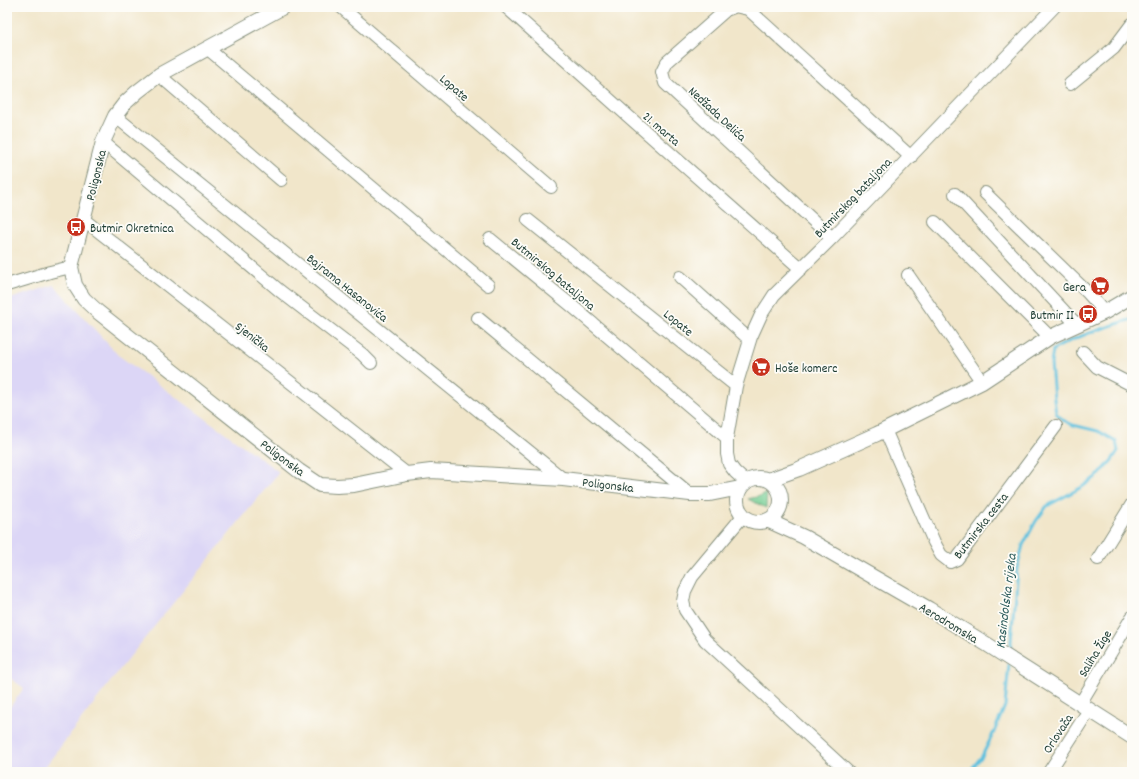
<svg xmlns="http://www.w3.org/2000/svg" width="1139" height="779" viewBox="0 0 1139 779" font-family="Dekko,sans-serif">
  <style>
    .built { fill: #dcd6f6 }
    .green { fill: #75cd93; stroke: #4a8564 }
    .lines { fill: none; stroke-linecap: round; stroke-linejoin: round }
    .stream { stroke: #60c1de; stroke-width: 3 }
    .minor-casing { stroke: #88927f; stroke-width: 14 }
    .tertiary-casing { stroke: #88927f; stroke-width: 16 }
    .minor { stroke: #fff; stroke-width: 12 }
    .tertiary { stroke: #fff; stroke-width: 14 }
    .labels { text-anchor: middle; stroke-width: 3.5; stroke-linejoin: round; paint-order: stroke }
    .street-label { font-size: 13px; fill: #1f3d34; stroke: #fdfcf7 }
    .poi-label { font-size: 13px; fill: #1f3d34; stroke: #fdfcf7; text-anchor: start }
    .water-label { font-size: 14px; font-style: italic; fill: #2f5e5e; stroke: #fdfcf7 }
  </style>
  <rect width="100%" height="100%" fill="#fdfcf7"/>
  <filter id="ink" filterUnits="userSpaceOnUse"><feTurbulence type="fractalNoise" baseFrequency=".025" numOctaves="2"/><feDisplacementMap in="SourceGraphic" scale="8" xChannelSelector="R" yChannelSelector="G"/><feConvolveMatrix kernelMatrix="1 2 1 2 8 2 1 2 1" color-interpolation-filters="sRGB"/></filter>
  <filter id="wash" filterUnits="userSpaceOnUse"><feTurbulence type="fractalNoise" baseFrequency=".012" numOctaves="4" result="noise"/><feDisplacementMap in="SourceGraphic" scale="16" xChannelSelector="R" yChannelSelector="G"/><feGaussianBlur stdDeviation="0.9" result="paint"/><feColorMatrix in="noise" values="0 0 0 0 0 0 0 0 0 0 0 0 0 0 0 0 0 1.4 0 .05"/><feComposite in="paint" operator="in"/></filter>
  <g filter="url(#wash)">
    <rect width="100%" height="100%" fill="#f1e6ca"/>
    <path class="built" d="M54,285L118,355L279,472L124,664L41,772H7V711L24,688L7,676V300Z"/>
    <path class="green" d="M767,493L766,508L748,499L760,496Z"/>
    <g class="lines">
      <path class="stream" d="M1010,654L1017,568L1023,545L1036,521L1047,506L1082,487L1100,474L1112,460L1118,451L1116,441L1098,431L1073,425L1063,420L1056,413L1054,399L1051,363L1053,350C1077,335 1106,328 1132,319
        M969,772L982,756L994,732L1005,706L1009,664"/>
    </g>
  </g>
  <g filter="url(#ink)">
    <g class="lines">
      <g class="minor-casing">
        <path id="minor" d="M341,7L551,187
          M506,7L628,116L801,269
          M734,7L726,10L667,62L662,72L665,83L832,238
          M739,7L748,9L911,157
          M208,49L488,285
          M159,75L281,180
          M1070,84L1114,48L1132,24
          M115,116L563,479
          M103,142L280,291L362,354L371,363
          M985,193L1088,293L1105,312
          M955,194L1077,325
          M83,219L407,474
          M528,220L736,386
          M935,222L1050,337
          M490,239L572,306L727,438
          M908,275L982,382
          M680,277L750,340
          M7,285L50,272L71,267
          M478,318L690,494
          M1083,352L1097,367L1132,385
          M885,430L934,542L941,555L950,562L957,559L1056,426
          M746,482L735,472L729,464L727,454V438L736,386L751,337L761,315L774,295L832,238L1054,7
          M743,516L692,577L685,591L683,601L685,610L705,640L848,772
          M1098,559L1132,504
          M1080,704L1132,617
          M1049,772L1089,710"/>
      </g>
      <g class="tertiary-casing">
        <path id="tertiary" d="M283,7L159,75L137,92L125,103L115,116L103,142L71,267L75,285L84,299L98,312L299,471L320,485L337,486L354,485L407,474L431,471L563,479L690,494H710L740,488
          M737 500a22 22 0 1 1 44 0a22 22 0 1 1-44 0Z
          M768,480L799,469L877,434L982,382L1050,337L1105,312L1132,296
          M769,521L804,537L929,609L988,645L1132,737"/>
      </g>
      <use href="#minor" class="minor"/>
      <use href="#tertiary" class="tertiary"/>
    </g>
  </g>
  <defs>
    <g id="bus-disc" transform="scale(1)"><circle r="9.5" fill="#c8321e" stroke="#fdfcf7"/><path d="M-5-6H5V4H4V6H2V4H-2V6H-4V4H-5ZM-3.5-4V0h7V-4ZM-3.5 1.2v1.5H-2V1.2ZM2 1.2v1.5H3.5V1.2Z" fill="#fff"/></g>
    <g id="supermarket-disc" transform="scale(1)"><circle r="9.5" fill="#c8321e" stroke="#fdfcf7"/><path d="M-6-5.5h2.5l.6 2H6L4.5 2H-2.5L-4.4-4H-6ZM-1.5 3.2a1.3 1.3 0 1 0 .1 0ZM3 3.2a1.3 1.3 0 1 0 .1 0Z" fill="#fff"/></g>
  </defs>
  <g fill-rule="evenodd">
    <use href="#bus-disc" x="76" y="227"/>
    <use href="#supermarket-disc" x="1100" y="286"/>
    <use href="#bus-disc" x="1088" y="314"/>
    <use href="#supermarket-disc" x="761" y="367"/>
  </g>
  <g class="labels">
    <g class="street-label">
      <text transform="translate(455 87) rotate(41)" y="5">Lopate</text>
      <text transform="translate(718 113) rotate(43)" y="5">Nedžada Delića</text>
      <text transform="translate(662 128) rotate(41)" y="5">21. marta</text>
      <text transform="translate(95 175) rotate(-76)" y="5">Poligonska</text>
      <text transform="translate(852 197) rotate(-46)" y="5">Butmirskog bataljona</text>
      <text transform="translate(554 273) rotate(40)" y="5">Butmirskog bataljona</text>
      <text transform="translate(348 287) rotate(39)" y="5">Bajrama Hasanovića</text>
      <text transform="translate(679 322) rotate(39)" y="5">Lopate</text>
      <text transform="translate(253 336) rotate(38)" y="5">Sjenička</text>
      <text transform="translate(283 457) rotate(37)" y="5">Poligonska</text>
      <text transform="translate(608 484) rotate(7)" y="5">Poligonska</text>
      <text transform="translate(980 525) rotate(-52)" y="5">Butmirska cesta</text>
      <text transform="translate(949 622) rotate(31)" y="5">Aerodromska</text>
      <text transform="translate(1094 653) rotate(-59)" y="5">Saliha Žige</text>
      <text transform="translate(1057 733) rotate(-57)" y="5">Orlovača</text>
    </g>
    <g class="poi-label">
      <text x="90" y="232">Butmir Okretnica</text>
      <text x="1086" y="291" text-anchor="end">Gera</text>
      <text x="1074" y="319" text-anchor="end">Butmir II</text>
      <text x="775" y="372">Hoše komerc</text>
    </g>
    <g class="water-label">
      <text transform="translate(1005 601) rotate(-83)" y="5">Kasindolska rijeka</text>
    </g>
  </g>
  <rect width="1139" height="779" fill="none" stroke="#fdfcf7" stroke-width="24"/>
</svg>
